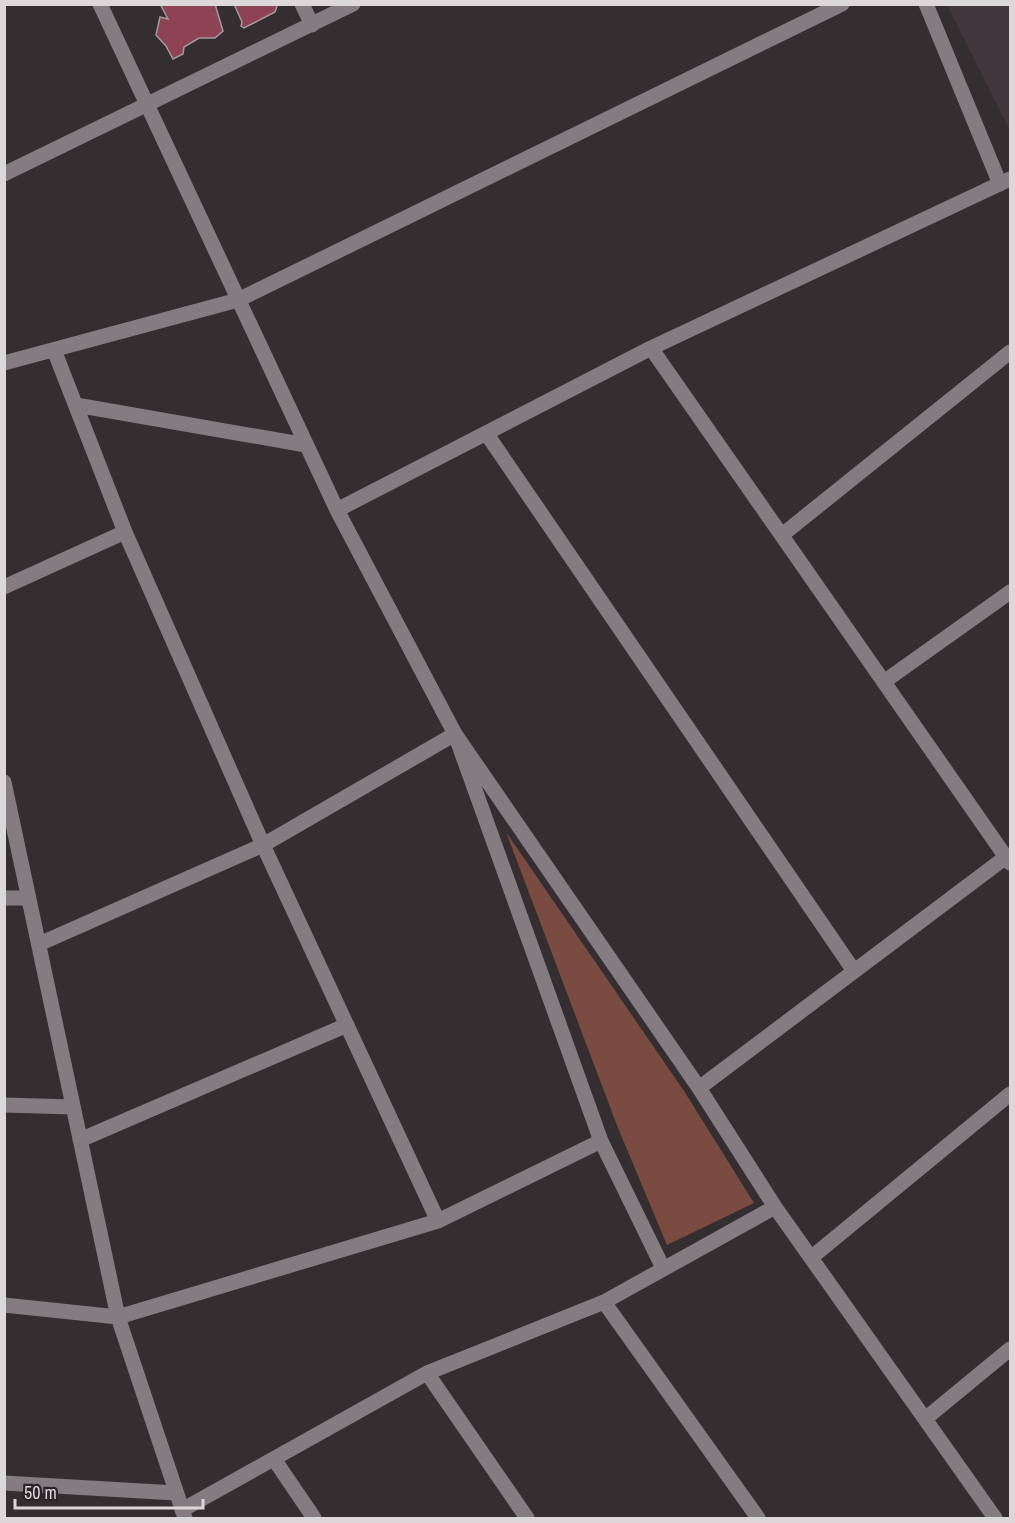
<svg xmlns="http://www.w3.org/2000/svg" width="1015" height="1523" viewBox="0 0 1015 1523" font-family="'Archivo Narrow',sans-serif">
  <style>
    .built { fill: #42363d }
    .green { fill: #7a4b40 }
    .building { fill: #8e4354; stroke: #a29a9b; stroke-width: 1.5 }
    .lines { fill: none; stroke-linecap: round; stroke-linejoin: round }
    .street { stroke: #847c81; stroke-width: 15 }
    .secondary { stroke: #847c81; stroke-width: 15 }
  </style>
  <rect width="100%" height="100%" fill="#342e31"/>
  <path class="built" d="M947,5H1010V131Z"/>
  <path class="green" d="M506,832L684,1091L754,1203L667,1245L618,1128Z"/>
  <path class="building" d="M160,4H215L223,31L215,38H199L184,47L183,54L173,59L166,46L156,35L160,17L168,19Z
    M234,4H277V6L275,12L244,28L241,26L242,22Z"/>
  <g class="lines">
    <path class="street" d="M100,4L337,510L455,734L601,1141L663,1268
      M302,4L312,25
      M926,4L1000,184
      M4,174L353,4
      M651,348L1010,863
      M54,350L125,532L263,845L438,1221
      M76,405L306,445
      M486,433L854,971
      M337,510L651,348L1010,179
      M782,535L1010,352
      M4,587L125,532
      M885,681L1010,592
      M4,782L118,1317L185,1518
      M4,898H29
      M39,944L263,845L455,734L699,1088L775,1207L995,1518
      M699,1088L1006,857
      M4,1105L73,1107
      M80,1140L347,1025
      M812,1257L1010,1094
      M604,1302L758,1518
      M4,1305L118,1317L438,1221L601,1141
      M427,1373L527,1518
      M925,1419L1010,1349
      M274,1459L314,1518
      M4,1483L176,1493
      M182,1510L427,1373L604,1302L775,1207"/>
    <path class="secondary" d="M4,363L238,300L842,4"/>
  </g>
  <rect width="1015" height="1523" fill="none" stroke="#dcd8da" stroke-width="12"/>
  <path d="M15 1499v9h188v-9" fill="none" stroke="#dcd8da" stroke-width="3"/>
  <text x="24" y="1499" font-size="18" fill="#dcd8da" stroke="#2a2428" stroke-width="4.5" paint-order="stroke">50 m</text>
</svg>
